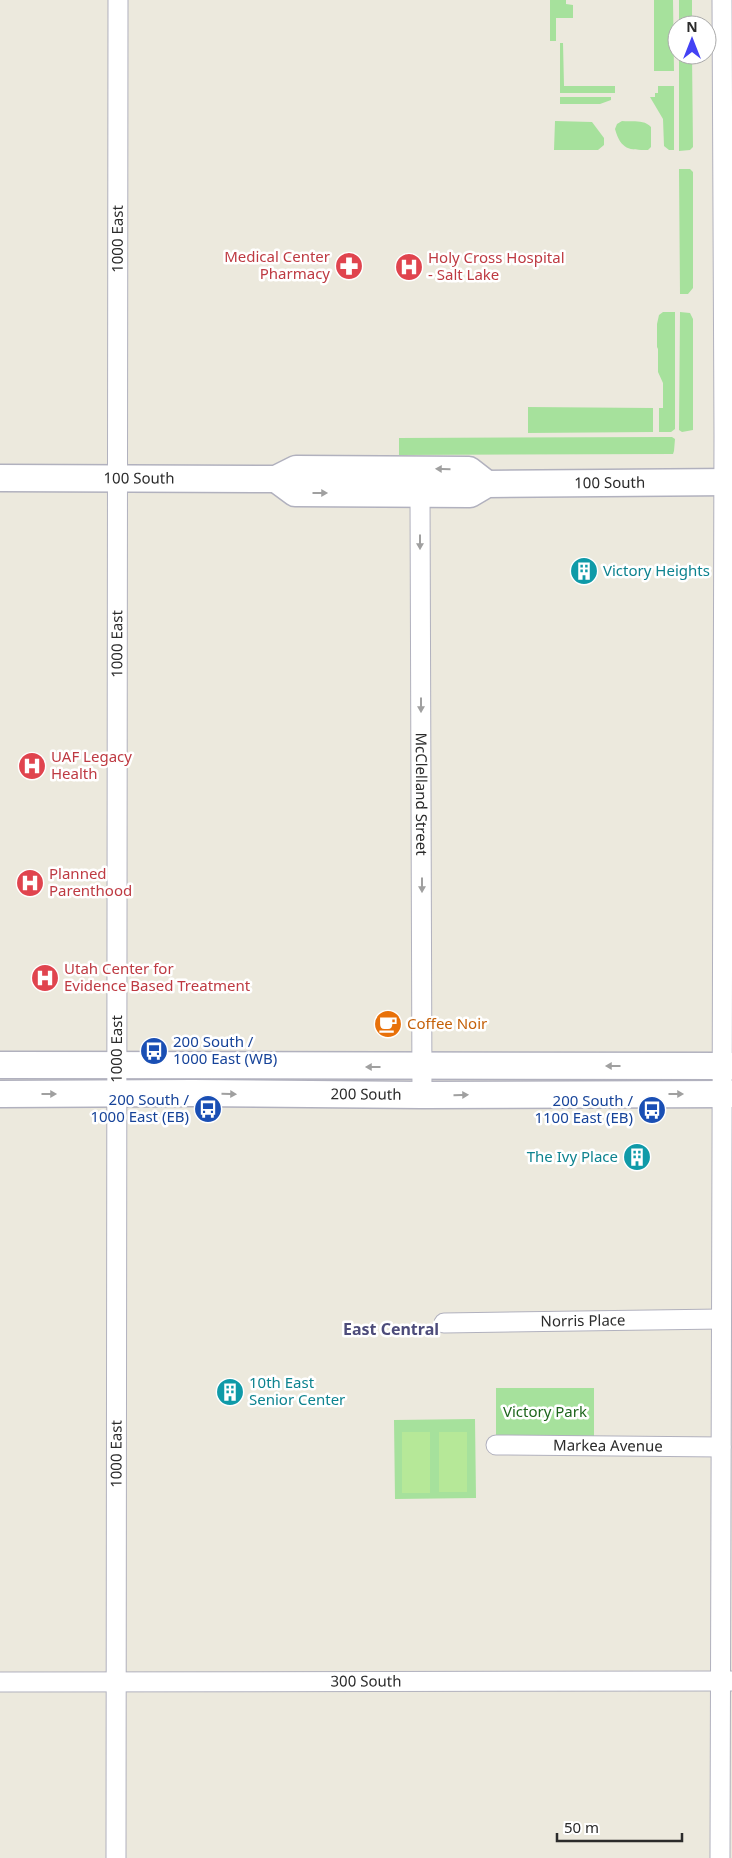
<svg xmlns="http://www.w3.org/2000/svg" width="732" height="1858" viewBox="0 0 732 1858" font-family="'Noto Sans',sans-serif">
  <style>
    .green { fill: #a6e19c }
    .pitch { fill: #b6e898 }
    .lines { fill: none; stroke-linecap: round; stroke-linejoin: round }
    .street-casing { stroke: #b1b1be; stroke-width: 21 }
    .secondary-casing { stroke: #b1b1be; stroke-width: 29 }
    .street { stroke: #fff; stroke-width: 19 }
    .secondary { stroke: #fff; stroke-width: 26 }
    .oneway { fill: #a0a0a0 }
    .labels { text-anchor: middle; stroke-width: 5; stroke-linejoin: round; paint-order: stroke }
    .street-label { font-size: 15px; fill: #2b2b2b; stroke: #fff }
    .health-label { font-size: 15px; fill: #be3a42; stroke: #fff; text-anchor: start }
    .culture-label { font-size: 15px; fill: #0d838f; stroke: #fff; text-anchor: start }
    .food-label { font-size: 15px; fill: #c56008; stroke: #fff; text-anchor: start }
    .transit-label { font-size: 15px; fill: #164399; stroke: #fff; text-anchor: end }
    .park-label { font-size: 15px; fill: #1e661d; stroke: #fff }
    .neighbourhood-label { font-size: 16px; font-weight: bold; fill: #4d4c7a; stroke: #fff }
  </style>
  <rect width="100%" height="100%" fill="#ece9dd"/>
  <path class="green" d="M550,0H566V4L573,5V18H556V41H550Z
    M654,0H673L674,71H654Z
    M679,0H692V25H679Z
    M560,43H563L564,86H615V93H560Z
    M679,55H692L693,147L690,150L679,151Z
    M658,86H674V150H669L664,146L663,119L650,97H655V93H658Z
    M560,97H611V100L600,104H560Z
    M555,121L592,122L604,138V145L598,150H554Z
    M622,121C632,122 644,119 651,127V147L648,150C629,150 621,150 615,129L617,124Z
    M679,169H690L693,172V288L688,294H680Z
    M663,312H675V429L671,432H659V408H663V383L658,372V349L657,347V324L659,315Z
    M680,312L690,313L693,319V430L682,432L679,430Z
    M528,407L653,408V432L528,433Z
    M672,437L675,439L674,451L673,454L399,455V438Z
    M496,1388H594V1437H496Z
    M475,1419L476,1498L395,1499L394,1420Z"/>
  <path class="pitch" d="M402,1432H430V1493H402Z
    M439,1432H467V1492H439Z"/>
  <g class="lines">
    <g class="street-casing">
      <g id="street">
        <path id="s1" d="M420,493L422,1095"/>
        <path id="s2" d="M444,1323L721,1319"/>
        <path id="s3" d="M496,1445L721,1447"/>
        <path id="s4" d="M0,1682L731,1681"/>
        <path id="s5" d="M116,1858L118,0"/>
        <path d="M720,1858L724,435L722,0"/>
      </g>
    </g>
    <g class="secondary-casing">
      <g id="secondary">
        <path id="s6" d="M0,478L276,479L296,469L469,470L487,484"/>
        <path id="s7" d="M276,479L295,493L470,494L487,484L732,482"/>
        <path d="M0,1065L732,1066"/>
        <path id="s8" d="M0,1094L193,1093L422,1095L732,1094"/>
      </g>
    </g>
    <use href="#street" class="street"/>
    <use href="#secondary" class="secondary"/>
  </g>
  <defs><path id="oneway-solid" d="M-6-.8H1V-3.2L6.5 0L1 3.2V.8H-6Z" transform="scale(1.25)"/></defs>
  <g class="oneway">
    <use href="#oneway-solid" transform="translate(443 469) rotate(-179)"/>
    <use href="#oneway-solid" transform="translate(320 493)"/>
    <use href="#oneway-solid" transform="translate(420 542) rotate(90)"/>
    <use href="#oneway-solid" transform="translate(421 705) rotate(90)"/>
    <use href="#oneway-solid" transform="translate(422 885) rotate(90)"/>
    <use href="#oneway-solid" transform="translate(613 1066) rotate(180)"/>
    <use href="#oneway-solid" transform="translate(373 1067) rotate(180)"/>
    <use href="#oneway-solid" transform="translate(49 1094)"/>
    <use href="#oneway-solid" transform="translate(229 1094) rotate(1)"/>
    <use href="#oneway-solid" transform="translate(676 1094)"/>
    <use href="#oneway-solid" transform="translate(461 1095) rotate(-1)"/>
  </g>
  <defs>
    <g id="pharmacy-disc" transform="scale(1.4375)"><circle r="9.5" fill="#e0444e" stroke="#fff"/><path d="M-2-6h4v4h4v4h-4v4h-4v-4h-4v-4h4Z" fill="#fff"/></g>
    <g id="hospital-disc" transform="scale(1.4375)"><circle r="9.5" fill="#e0444e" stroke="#fff"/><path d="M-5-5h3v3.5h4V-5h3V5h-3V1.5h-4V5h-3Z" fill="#fff"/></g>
    <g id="building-disc" transform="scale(1.4375)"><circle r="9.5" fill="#0f9aa8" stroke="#fff"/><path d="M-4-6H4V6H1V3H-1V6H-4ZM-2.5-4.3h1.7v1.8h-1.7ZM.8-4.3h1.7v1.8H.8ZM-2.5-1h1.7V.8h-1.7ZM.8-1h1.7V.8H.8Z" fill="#fff"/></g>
    <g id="cafe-disc" transform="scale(1.4375)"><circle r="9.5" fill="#e8710a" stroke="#fff"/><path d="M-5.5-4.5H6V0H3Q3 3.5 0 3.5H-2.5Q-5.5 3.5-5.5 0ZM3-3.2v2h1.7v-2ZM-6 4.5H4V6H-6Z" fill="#fff"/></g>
    <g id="bus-disc" transform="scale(1.4375)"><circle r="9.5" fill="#1a4fb4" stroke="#fff"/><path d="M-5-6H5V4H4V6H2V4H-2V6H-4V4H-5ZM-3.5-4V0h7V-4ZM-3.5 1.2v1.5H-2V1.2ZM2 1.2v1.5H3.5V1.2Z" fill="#fff"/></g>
  </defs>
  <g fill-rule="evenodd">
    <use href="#pharmacy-disc" x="349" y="266"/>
    <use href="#hospital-disc" x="409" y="267"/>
    <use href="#building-disc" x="584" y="571"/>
    <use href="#hospital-disc" x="32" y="766"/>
    <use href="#hospital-disc" x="30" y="883"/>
    <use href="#hospital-disc" x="45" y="978"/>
    <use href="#cafe-disc" x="388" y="1024"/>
    <use href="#bus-disc" x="154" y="1051"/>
    <use href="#bus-disc" x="208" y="1109"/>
    <use href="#bus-disc" x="652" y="1110"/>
    <use href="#building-disc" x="637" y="1157"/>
    <use href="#building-disc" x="230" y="1392"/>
  </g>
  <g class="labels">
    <g class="street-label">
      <text dy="5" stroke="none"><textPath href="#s5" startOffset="1619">1000 East</textPath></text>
      <text dy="5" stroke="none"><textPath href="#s6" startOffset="139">100 South</textPath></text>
      <text dy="5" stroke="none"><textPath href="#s7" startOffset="341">100 South</textPath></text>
      <text dy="5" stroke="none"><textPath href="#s5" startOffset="1214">1000 East</textPath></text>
      <text dy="5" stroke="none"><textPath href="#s1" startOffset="301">McClelland Street</textPath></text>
      <text dy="5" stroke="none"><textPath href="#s5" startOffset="809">1000 East</textPath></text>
      <text dy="5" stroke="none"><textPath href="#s8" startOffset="366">200 South</textPath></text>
      <text dy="5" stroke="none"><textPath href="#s2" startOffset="139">Norris Place</textPath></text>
      <text dy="5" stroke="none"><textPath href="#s3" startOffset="112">Markea Avenue</textPath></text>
      <text dy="5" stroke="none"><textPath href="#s5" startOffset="404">1000 East</textPath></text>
      <text dy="5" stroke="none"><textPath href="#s4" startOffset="366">300 South</textPath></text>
    </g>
    <g class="health-label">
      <text x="330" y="262" text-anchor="end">Medical Center<tspan x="330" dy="17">Pharmacy</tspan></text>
      <text x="428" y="263">Holy Cross Hospital<tspan x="428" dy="17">- Salt Lake</tspan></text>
      <text x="51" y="762">UAF Legacy<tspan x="51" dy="17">Health</tspan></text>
      <text x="49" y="879">Planned<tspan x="49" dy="17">Parenthood</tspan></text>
      <text x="64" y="974">Utah Center for<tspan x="64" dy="17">Evidence Based Treatment</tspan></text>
    </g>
    <g class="culture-label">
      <text x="603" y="576">Victory Heights</text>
      <text x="618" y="1162" text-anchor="end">The Ivy Place</text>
      <text x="249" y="1388">10th East<tspan x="249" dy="17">Senior Center</tspan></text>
    </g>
    <g class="food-label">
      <text x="407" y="1029">Coffee Noir</text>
    </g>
    <g class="transit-label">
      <text x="173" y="1047" text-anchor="start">200 South /<tspan x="173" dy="17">1000 East (WB)</tspan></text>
      <text x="189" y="1105">200 South /<tspan x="189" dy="17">1000 East (EB)</tspan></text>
      <text x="633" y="1106">200 South /<tspan x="633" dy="17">1100 East (EB)</tspan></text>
    </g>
    <g class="park-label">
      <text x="545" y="1417">Victory Park</text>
    </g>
    <g class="neighbourhood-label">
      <text x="391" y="1335">East Central</text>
    </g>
  </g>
  <g transform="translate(692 40)"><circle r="24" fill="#ffffff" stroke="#aaaaaa"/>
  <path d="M0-4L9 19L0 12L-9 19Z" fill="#4342f4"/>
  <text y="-8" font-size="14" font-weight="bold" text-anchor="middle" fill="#2b2b2b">N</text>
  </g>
  <path d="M557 1833v8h125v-8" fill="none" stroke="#2b2b2b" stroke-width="2.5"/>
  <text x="564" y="1833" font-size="15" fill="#2b2b2b" stroke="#ffffff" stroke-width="4" paint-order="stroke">50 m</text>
</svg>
